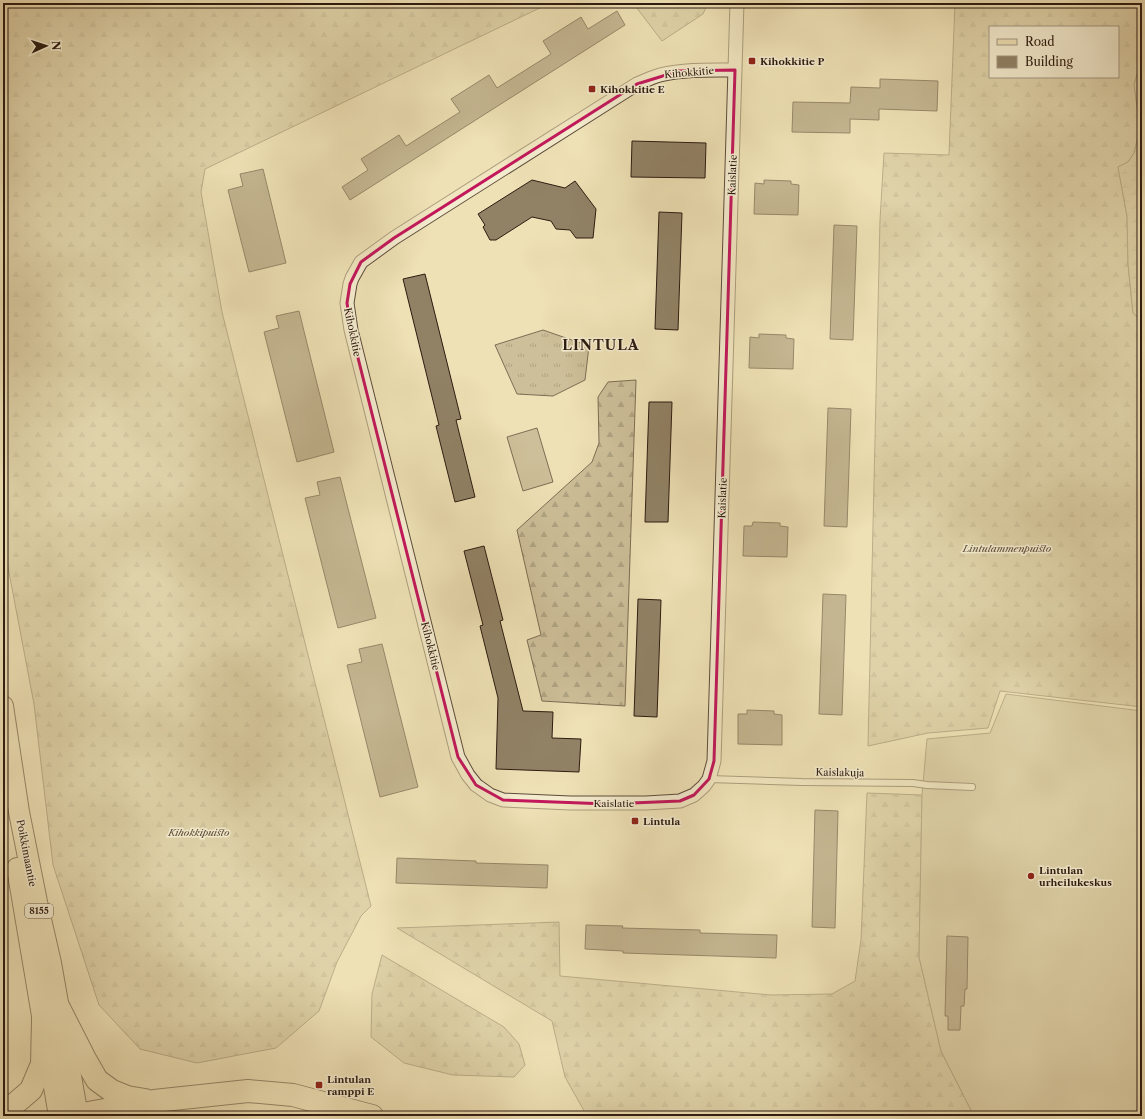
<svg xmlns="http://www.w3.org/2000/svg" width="1145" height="1119" viewBox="0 0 1145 1119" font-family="'Libre Caslon Text',serif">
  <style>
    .grass { fill: url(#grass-tufts); stroke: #7d6d54 }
    .forest { fill: url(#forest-firs); stroke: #7d6d54; fill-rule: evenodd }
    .wetland { fill: url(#wetland-marsh); stroke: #7d6d54 }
    .garden { fill: #cdbf99; stroke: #7d6d54 }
    .building { fill: #918266; stroke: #2d1b10 }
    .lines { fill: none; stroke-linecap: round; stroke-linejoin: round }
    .lane-casing { stroke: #5d4c39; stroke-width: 8 }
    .street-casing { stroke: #5d4c39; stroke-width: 15 }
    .primary-casing { stroke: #2d1b10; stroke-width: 22 }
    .highway-casing { stroke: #2d1b10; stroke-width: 24 }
    .lane { stroke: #f4eccf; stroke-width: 6 }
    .street { stroke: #f4eccf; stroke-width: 13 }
    .primary { stroke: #eee1b5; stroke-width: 20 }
    .highway { stroke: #eee1b5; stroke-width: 22 }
    .marked { fill: none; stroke: #c2185b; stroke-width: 3; stroke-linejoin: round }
    .poi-dot { fill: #8f2418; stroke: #f4eccf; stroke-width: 1.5 }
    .labels { text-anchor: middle; stroke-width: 3; stroke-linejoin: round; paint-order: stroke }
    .shield { fill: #f4eccf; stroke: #695a49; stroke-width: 1 }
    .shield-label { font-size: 9px; font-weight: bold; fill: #2d1b10 }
    .poi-label { font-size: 10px; font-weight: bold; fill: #2d1b10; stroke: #f4eccf; text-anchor: start }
    .street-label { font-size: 10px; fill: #2d1b10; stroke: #f4eccf }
    .park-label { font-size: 10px; font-style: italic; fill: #5d4c39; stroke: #f4eccf }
    .district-label { font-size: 14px; font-weight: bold; letter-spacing: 1px; fill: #2d1b10; stroke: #f4eccf }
  </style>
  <defs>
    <pattern id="grass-tufts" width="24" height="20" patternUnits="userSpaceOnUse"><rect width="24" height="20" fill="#cdbf99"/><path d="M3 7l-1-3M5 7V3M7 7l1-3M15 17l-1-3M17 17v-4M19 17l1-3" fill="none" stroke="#b0a483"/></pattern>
    <pattern id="forest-firs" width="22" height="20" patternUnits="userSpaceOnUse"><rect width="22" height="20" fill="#cdbf99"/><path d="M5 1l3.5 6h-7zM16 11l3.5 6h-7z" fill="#b0a483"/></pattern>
    <pattern id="wetland-marsh" width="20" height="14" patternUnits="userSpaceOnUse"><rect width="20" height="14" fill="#cdbf99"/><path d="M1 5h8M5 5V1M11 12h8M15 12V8" fill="none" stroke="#b0a483"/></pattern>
  </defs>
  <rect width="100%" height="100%" fill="#eee1b5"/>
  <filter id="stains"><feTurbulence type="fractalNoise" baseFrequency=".005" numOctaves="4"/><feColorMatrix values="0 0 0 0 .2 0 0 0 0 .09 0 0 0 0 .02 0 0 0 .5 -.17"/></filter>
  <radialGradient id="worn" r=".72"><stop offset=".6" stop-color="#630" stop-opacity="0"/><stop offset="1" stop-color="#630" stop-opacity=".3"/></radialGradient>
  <path class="grass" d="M543,330L589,346L585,380L553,396L517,394L495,345Z"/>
  <path class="forest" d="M3,3H550L205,169L201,192L222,312L371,906L361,916L337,962L319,1011L276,1048L197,1063L140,1049L99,1005L53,865L34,704L3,541Z
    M633,3H708L703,14L662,41Z
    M955,3H1142V61L1134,84L1140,129L1134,153L1128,162L1118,167L1127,216L1128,264L1133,313L1142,320V707L1000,691L988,728L928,733L868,746L880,220L884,153L949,155ZM990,27H1118V77H990Z
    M636,380L625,706L542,701L527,640L541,635L517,530L592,462L599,443L598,397L608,382Z
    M867,793L922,795L919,957L941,1051L974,1116H587L565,1077L552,1021L397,928L559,922L560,976L771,995L832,994L855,981L861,940Z
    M382,955L504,1027L519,1044L525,1065L514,1077L453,1075L404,1063L371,1037L372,994Z
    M230,1113L288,1116H220Z"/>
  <path class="wetland" d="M1142,61V69L1140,73L1142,83V188L1141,194L1142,198V320L1133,313L1128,264L1127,216L1118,167L1128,162L1134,153L1140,129L1134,84Z"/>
  <path class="garden" d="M537,428L553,482L523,491L507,437Z
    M1006,694L1142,711V1116H974L941,1051L919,957L922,795L927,739L990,733Z"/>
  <path class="building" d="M617,11L625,25L350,200L342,187L368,170L361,159L399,135L406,146L460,112L451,99L489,75L497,88L551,54L543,41L581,17L588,29Z
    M880,79L938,81L937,111L879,109V120L850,119V133L792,132L793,102L850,103L851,87L880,88Z
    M632,141L706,143L705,178L631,177Z
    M263,169L286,263L249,272L228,190L243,186L240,174Z
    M532,180L565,188L575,181L596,209L593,238H576L570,230L556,229L551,221L532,217L496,240H490L483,227L485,225L478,214Z
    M764,180L791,181V184L799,185L798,215L754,214L755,183L764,184Z
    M659,212L682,213L678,330L655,329Z
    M834,225L857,226L853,340L830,339Z
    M425,274L461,419L456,420L475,497L455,502L436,426L439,425L403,279Z
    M299,311L334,452L297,462L264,332L279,328L276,316Z
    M759,334L786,335V338L794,339L793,369L749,368L750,337L759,338Z
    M649,402H672L668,522H645Z
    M828,408L851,409L847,527L824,526Z
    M340,477L376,618L338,628L305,498L320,495L317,482Z
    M753,522L780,523V526L788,527L787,557L743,556L744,526H752Z
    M484,546L503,620L500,621L523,711L553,712L552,738L581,739L579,772L496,769L498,698L480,626L483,625L464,551Z
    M823,594L846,595L842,715L819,714Z
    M638,599L661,600L657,717L634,716Z
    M382,644L418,787L380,797L347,665L362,662L359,649Z
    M747,710L774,711V714L782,715V745L738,744V714H747Z
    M815,810L838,811L835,928L812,927Z
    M397,858L476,861V863L548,865L547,888L396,883Z
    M586,925L623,926L622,928L700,930V933L777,935L776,958L623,953V951L585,949Z
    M947,936L968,937L967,989H965L964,1006H961L960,1030H948V1016H945Z"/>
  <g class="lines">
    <g class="lane-casing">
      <path id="lane" d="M709,779L802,782L913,783L927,785L972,787"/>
    </g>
    <g class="street-casing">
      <path id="street" d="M735,70C710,70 685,69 660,75C652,77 645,81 637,84L394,238L361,262L352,278L350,284L347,303L351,330L458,757L468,775L476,785L490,795L503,800L570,803H646L680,801L694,795L704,786L709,779L714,761L737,3"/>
    </g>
    <g class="primary-casing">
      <path id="primary" d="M3,706L19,812L37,902L51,963L78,1116
        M17,868L59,1116"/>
    </g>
    <g class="highway-casing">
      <path id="highway" d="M59,1008L85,1059L97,1080L112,1091L127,1097L145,1100
        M3,1111L10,1108L31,1090L42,1064L43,1020
        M72,1116L154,1101L248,1091L293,1095L372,1116"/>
    </g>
    <use href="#lane" class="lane"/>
    <use href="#street" class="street"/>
    <use href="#primary" class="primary"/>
    <use href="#highway" class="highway"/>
  </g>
  <path d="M0 0H1145V1119H0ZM735,70L714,761L709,779L694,795L680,801L608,804L503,800L476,785L458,757L351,330L347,303L350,284L361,262L394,238L637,84L679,71Z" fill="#eee1b5" fill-opacity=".55" fill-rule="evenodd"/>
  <path class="marked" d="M735,70L714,761L709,779L694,795L680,801L608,804L503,800L476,785L458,757L351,330L347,303L350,284L361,262L394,238L637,84L679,71Z"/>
  <g class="poi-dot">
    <rect x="748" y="57" width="8" height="8" rx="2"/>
    <rect x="588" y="85" width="8" height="8" rx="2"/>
    <rect x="631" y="817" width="8" height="8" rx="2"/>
    <circle cx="1031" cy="876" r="4"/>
    <rect x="315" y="1081" width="8" height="8" rx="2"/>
  </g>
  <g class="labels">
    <rect class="shield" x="25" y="904" width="28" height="14" rx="3"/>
    <g class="shield-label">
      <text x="39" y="914">8155</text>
    </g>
    <g class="poi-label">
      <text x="760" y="65">Kihokkitie P</text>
      <text x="600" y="93">Kihokkitie E</text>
      <text x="643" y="825">Lintula</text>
      <text x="1039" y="874">Lintulan<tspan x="1039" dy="12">urheilukeskus</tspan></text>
      <text x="327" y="1083">Lintulan<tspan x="327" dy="12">ramppi E</tspan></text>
    </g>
    <g class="street-label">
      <text transform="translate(689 72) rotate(-5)" y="4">Kihokkitie</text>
      <text transform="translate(732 175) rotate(-88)" y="4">Kaislatie</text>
      <text transform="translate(353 332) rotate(78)" y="4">Kihokkitie</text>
      <text transform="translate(722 498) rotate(-88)" y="4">Kaislatie</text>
      <text transform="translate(431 646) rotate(76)" y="4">Kihokkitie</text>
      <text transform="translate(840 772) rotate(1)" y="4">Kaislakuja</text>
      <text x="614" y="807">Kaislatie</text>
      <text transform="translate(27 853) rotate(79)" y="4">Poikkimaantie</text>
    </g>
    <g class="park-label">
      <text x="1007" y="552">Lintulammenpuisto</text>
      <text x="199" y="836">Kihokkipuisto</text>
    </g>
    <g class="district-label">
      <text x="601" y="350">LINTULA</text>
    </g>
  </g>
  <rect width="1145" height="1119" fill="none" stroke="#eee1b5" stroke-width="16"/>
  <rect x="4" y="4" width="1137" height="1111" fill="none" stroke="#2d1b10" stroke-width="2"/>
  <rect x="8" y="8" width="1129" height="1103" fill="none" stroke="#2d1b10"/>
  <rect x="989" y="26" width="130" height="52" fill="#f4eccf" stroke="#a49883"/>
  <rect x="997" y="39" width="20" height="6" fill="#eee1b5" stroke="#a49883"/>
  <text x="1025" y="46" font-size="12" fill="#2d1b10">Road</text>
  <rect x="997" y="56" width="20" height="12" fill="#918266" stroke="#a49883"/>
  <text x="1025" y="66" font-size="12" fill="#2d1b10">Building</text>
  <g transform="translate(46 46) rotate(87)" stroke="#f4eccf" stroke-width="3" paint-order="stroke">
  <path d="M0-3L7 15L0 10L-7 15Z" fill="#2d1b10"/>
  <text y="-6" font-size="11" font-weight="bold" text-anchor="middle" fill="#2d1b10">N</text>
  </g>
  <rect width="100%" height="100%" filter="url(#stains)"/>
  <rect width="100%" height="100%" fill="url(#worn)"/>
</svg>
